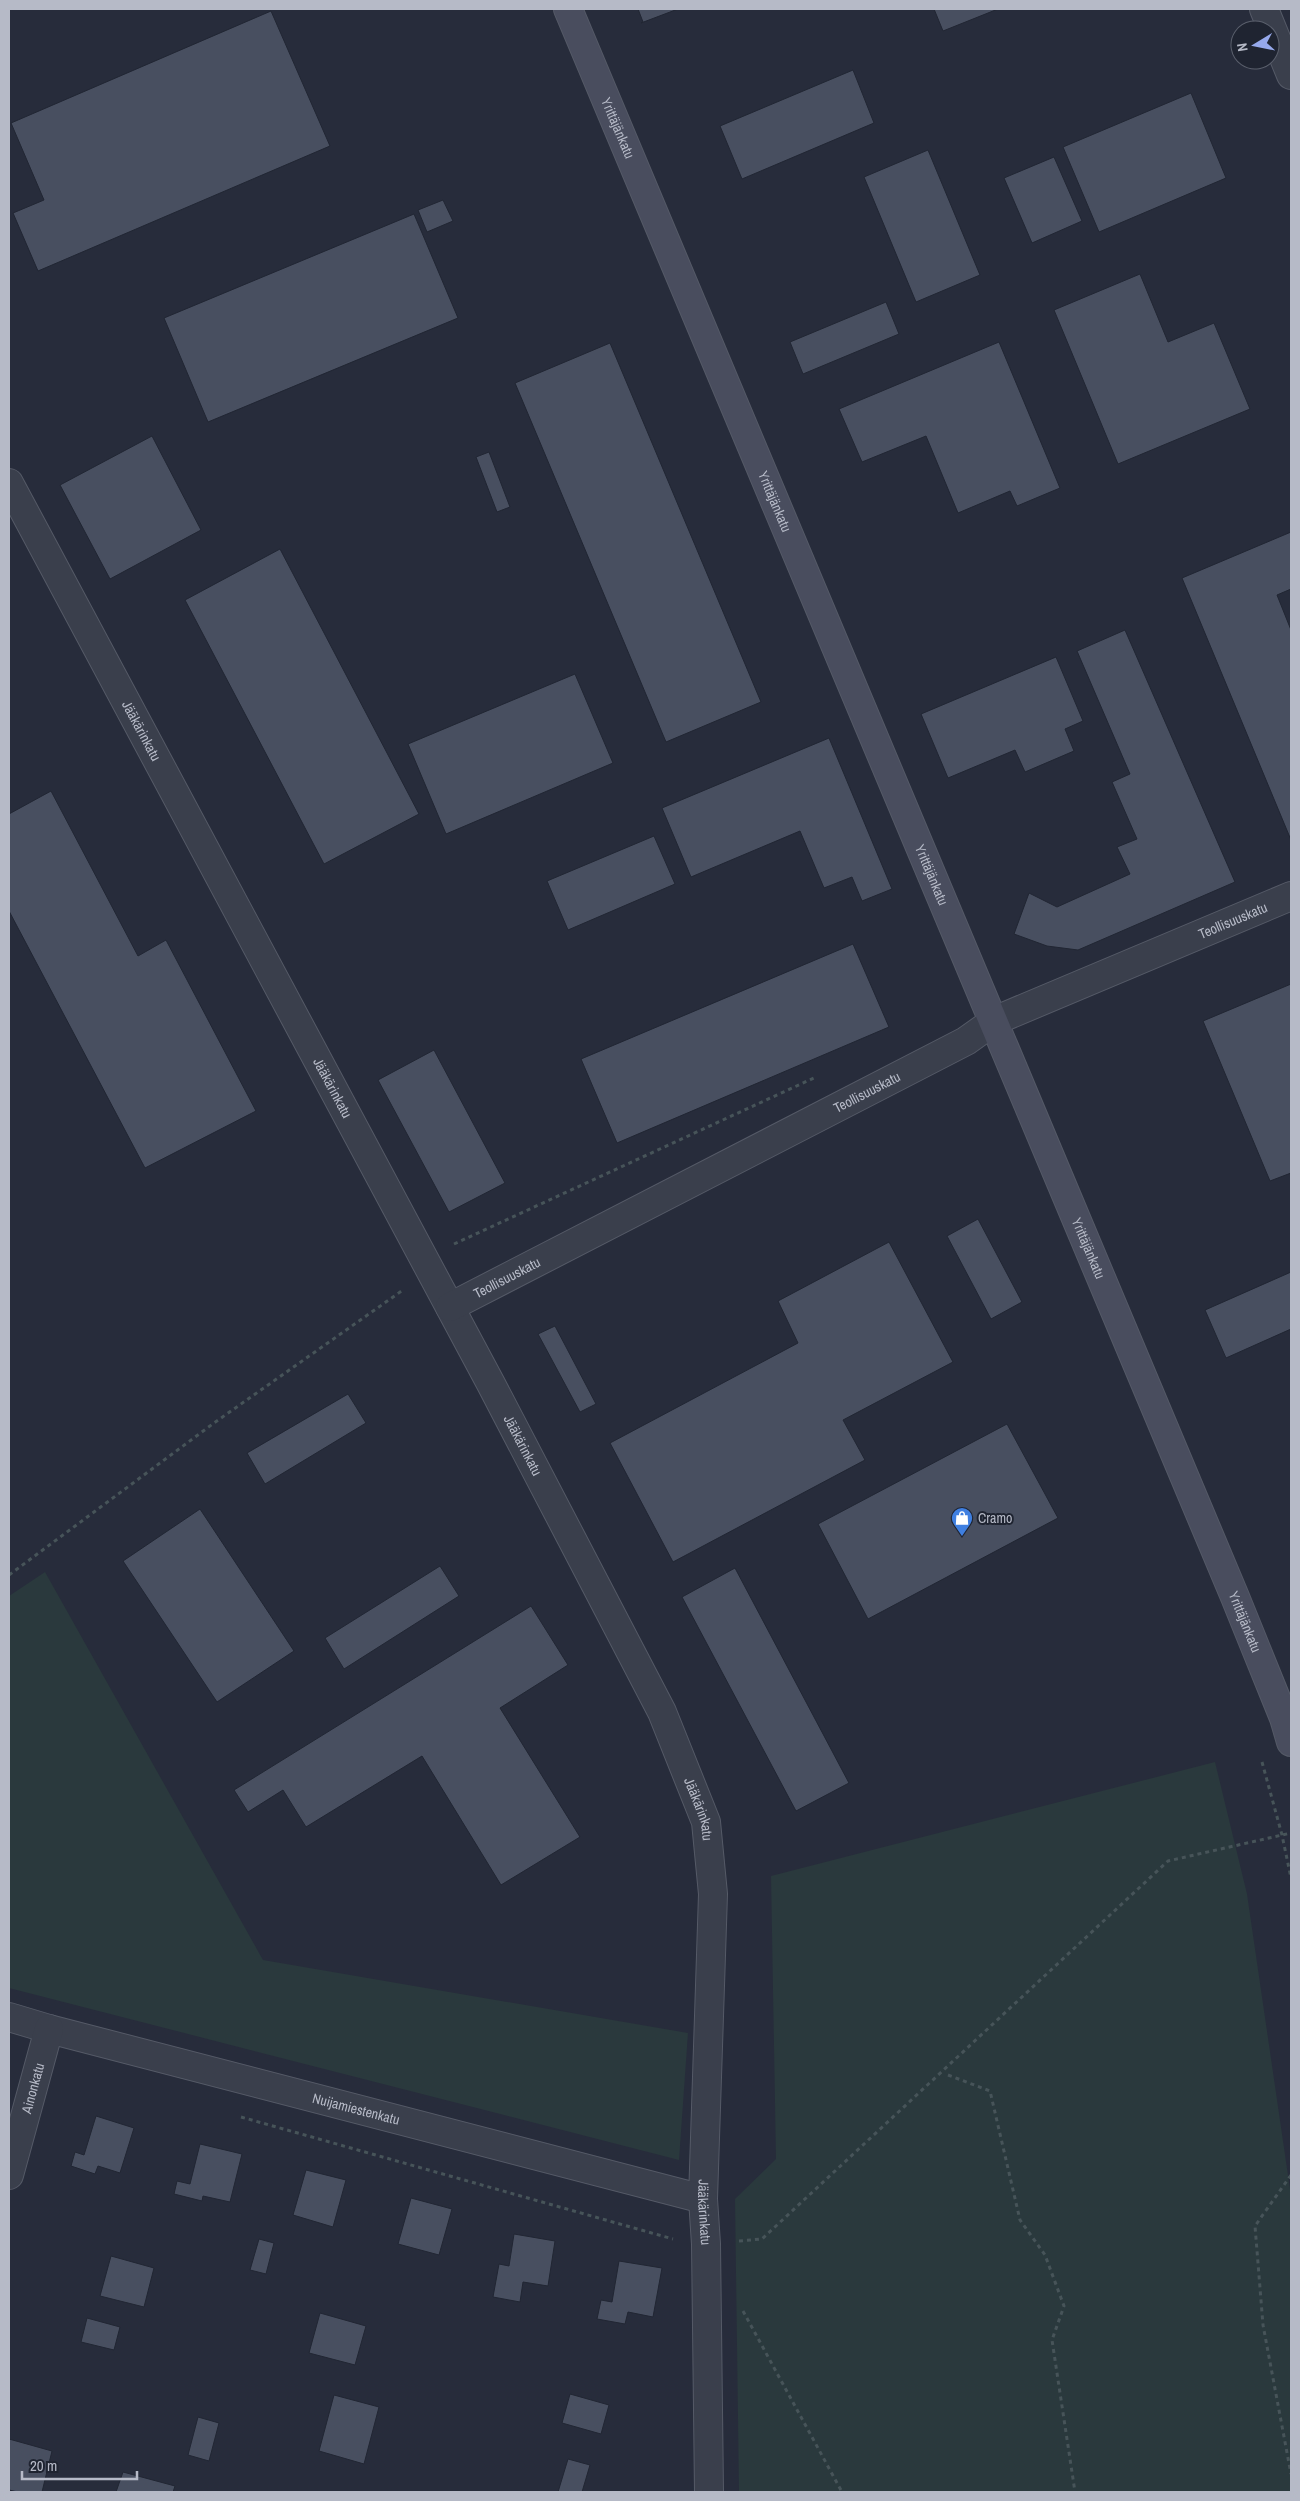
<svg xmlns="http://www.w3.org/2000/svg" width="1300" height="2501" viewBox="0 0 1300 2501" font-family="'Archivo Narrow',sans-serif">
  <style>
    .green { fill: #2a393d }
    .building { fill: #484f60; stroke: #212633 }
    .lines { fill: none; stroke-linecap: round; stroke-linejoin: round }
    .street-casing { stroke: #555a67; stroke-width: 30 }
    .secondary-casing { stroke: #555a67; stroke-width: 30 }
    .path { stroke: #475459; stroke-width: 3; stroke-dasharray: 4 4; stroke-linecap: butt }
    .street { stroke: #3a3f4c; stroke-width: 28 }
    .secondary { stroke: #494d5e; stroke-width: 28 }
    .labels { text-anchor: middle; stroke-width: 4; stroke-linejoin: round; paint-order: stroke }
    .street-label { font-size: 14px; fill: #b6bac7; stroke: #1f2431 }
    .poi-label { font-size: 14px; fill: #b6bac7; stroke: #1f2431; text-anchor: start }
  </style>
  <rect width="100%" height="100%" fill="#272c3b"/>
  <path class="green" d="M45,1572L263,1960L688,2033L679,2160L9,1988V1596Z
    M1215,1762L1247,1894L1291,2196V2492H739L735,2199L776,2159L771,1876Z"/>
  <path class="building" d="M638,9H678L641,23L643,22Z
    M934,9H998L943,31Z
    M271,11L330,146L38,271L13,213L44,200L11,123Z
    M853,70L874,123L742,179L720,126Z
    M1191,93L1226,178L1099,232L1063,147Z
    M928,150L980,275L916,302L864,177Z
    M1054,157L1082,221L1032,243L1004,178Z
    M443,200L453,221L427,232L418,210Z
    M414,214L458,318L208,422L164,318Z
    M1140,274L1168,342L1214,323L1250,409L1118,464L1054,310Z
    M886,302L899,334L803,374L790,342Z
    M999,342L1060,488L1017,506L1010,491L958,513L926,436L862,462L839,409Z
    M610,343L761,702L666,742L515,383Z
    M152,436L201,530L110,579L60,485Z
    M489,452L510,507L497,512L476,457Z
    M1291,532V589L1277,595L1291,630V840L1182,578Z
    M280,549L419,814L324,864L185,600Z
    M1125,630L1235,882L1078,950L1047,946L1014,934L1029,893L1057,907L1130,874L1117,847L1137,839L1112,782L1130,774L1077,651Z
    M1056,657L1083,721L1065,729L1074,751L1025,772L1015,750L948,778L921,714Z
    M575,674L613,763L446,834L408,744Z
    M829,738L892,889L862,901L852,877L824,888L800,831L691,877L662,808Z
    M51,791L138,956L166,940L256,1111L145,1168L9,911V814Z
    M654,836L675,884L568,930L547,881Z
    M853,944L889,1027L617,1143L581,1059Z
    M1291,984V1173L1270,1181L1203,1021Z
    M434,1050L505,1183L449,1212L378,1080Z
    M978,1219L1022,1302L991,1319L947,1236Z
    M889,1242L953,1362L843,1420L865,1460L673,1562L610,1443L798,1343L778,1301Z
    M1291,1272V1329L1226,1358L1205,1310Z
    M555,1326L596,1404L580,1412L538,1334Z
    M348,1394L366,1423L265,1484L247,1453Z
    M1007,1424L1058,1518L868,1619L818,1524Z
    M200,1509L294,1651L217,1702L123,1561Z
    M440,1566L459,1596L344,1669L325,1638Z
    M735,1568L849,1783L796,1811L682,1597Z
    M531,1606L568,1665L500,1708L580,1837L501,1885L422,1756L306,1827L283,1790L248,1812L234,1790Z
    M96,2116L134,2128L120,2173L98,2166L95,2174L71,2166L75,2152L84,2155Z
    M200,2144L242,2154L230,2202L203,2196L202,2201L174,2194L177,2181L190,2184Z
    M306,2170L346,2180L333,2227L293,2215Z
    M411,2198L452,2209L439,2255L398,2244Z
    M514,2234L555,2241L548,2286L523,2282L520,2302L493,2297L499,2264L509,2266Z
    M259,2239L274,2243L266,2274L250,2270Z
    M111,2256L154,2268L144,2307L100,2296Z
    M619,2261L662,2268L653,2317L628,2312L625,2324L597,2319L601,2300L612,2302Z
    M320,2313L366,2326L355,2365L309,2353Z
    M87,2318L120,2327L114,2350L81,2342Z
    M570,2394L609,2405L601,2434L562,2423Z
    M334,2395L379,2407L364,2464L319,2451Z
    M198,2417L219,2423L209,2461L188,2455Z
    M9,2439L52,2451L42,2492H18L9,2490Z
    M568,2459L590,2465L582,2492H558Z
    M123,2472L175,2486L173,2492H116Z"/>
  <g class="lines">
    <g class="street-casing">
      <g id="street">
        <path d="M1264,9L1291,75"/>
        <path id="s1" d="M9,483L491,1384L662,1712L706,1822L713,1894L703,2199L706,2244L709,2492"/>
        <path id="s2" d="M450,1307L966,1041L994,1021L1291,896"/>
        <path id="s3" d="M9,2017L49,2029L703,2199"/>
        <path id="s4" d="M9,2175L49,2029"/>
      </g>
    </g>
    <g class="secondary-casing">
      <g id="secondary">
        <path id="s5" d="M568,9L1235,1597L1284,1718L1291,1742"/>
      </g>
    </g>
    <path class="path" d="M454,1244L816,1077
      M9,1575L214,1423L403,1290
      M1262,1762L1282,1835L1291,1878
      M948,2075L990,2091L1020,2220L1045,2255L1064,2306L1052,2340L1075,2492
      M241,2117L673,2239
      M1291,2175L1255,2226L1263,2325L1291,2474
      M739,2241L762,2239L1168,1861L1291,1833
      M743,2311L842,2492"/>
    <use href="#street" class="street"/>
    <use href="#secondary" class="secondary"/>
  </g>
  <defs>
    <g id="shop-pin" transform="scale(1.125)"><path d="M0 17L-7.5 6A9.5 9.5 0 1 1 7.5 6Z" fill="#3f7fe0" stroke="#1f2431"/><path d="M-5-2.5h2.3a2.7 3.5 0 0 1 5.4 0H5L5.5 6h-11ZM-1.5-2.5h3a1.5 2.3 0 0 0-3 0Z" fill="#fff"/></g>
  </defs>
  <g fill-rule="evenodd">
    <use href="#shop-pin" x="962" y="1518"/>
  </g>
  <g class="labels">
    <g class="street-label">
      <text dy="5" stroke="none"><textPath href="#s5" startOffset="129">Yrittäjänkatu</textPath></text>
      <text dy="5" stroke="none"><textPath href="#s5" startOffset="534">Yrittäjänkatu</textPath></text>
      <text dy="5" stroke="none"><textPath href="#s1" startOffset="281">Jääkärinkatu</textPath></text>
      <text dy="5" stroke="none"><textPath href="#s5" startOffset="939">Yrittäjänkatu</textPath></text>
      <text dy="5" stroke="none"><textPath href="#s2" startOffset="874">Teollisuuskatu</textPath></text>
      <text dy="5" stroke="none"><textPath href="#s1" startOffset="686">Jääkärinkatu</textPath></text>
      <text dy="5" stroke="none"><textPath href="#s2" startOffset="469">Teollisuuskatu</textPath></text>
      <text dy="5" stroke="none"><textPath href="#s5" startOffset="1344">Yrittäjänkatu</textPath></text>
      <text dy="5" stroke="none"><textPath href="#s2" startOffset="64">Teollisuuskatu</textPath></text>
      <text dy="5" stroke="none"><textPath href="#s1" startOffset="1091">Jääkärinkatu</textPath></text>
      <text dy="5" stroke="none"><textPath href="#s5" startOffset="1749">Yrittäjänkatu</textPath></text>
      <text dy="5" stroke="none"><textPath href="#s1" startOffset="1496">Jääkärinkatu</textPath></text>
      <text dy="5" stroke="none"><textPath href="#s4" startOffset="90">Ainonkatu</textPath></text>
      <text dy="5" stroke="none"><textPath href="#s3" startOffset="359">Nuijamiestenkatu</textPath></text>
      <text dy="5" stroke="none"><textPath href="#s1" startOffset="1901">Jääkärinkatu</textPath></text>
    </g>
    <g class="poi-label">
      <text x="978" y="1523">Cramo</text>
    </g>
  </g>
  <rect width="1300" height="2501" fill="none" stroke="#b6bac7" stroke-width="20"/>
  <g transform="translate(1255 45) rotate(260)"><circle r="24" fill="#1f2431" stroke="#5b606d"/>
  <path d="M0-4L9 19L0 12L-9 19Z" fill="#96a9ec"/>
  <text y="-8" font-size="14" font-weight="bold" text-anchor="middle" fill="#b6bac7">N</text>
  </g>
  <path d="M22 2471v8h115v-8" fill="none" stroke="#b6bac7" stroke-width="2.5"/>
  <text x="30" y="2471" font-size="15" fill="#b6bac7" stroke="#1f2431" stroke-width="4" paint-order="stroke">20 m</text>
</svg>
